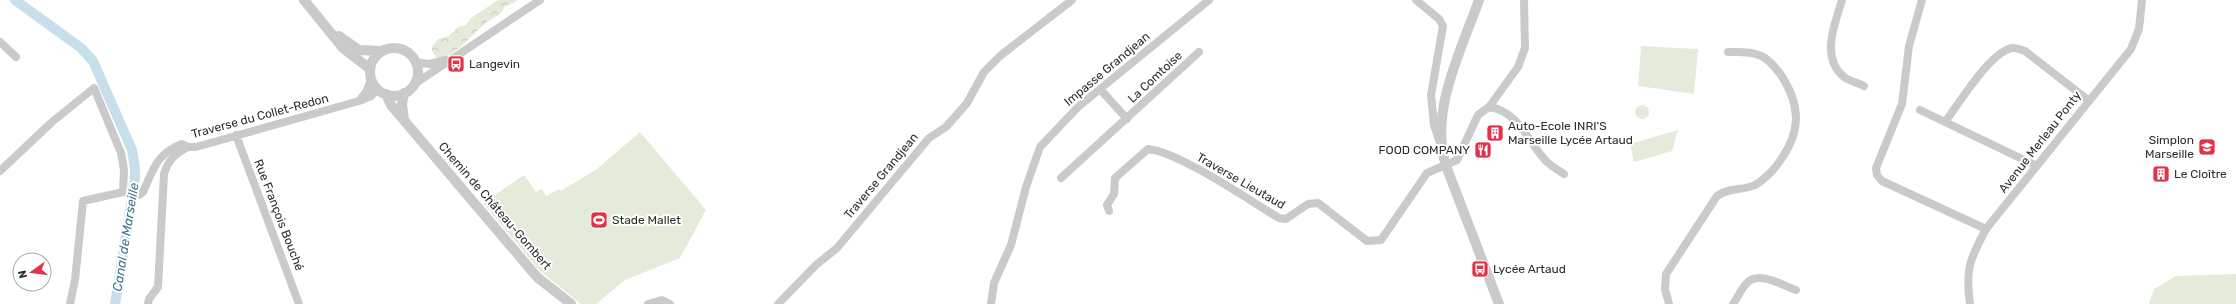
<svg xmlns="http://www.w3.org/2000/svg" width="2236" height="304" viewBox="0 0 2236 304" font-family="Rubik,sans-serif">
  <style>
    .forest { fill: url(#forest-crowns) }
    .green { fill: #e5ebdb }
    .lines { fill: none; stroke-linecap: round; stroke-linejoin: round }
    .canal { stroke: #c7dfeb; stroke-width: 10 }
    .minor { stroke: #cacaca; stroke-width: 8 }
    .tertiary { stroke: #cacaca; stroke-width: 10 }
    .labels { text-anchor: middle; stroke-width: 4; stroke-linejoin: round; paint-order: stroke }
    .poi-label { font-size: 12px; fill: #2d2d2d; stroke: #fff; text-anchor: start }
    .street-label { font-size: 12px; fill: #2d2d2d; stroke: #fff }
    .water-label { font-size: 13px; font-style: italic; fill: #3d748e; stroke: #fff }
  </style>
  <defs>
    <pattern id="forest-crowns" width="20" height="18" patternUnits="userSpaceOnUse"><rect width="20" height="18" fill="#e5ebdb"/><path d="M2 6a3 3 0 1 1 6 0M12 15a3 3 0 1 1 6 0" fill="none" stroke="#c5cabc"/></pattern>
  </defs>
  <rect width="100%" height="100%" fill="#fff"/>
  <path class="forest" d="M498,0H517L514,3L505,6C501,16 495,16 487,22C471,35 458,55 437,59L431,48L438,39L449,36L458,27L466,25L471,18Z"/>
  <path class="green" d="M1641,46L1698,49L1694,94L1638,86Z
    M1635 112a7 7 0 1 1 14 0a7 7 0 1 1-14 0Z
    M1678,130L1672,151L1634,162L1630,144Z
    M640,132L706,210L680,258L625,280L596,304H581L539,270L483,203L524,175L536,192L542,189L546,196L559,189L561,191L597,169Z
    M2236,274V304H2149L2154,289L2176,276Z"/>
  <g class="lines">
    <path class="canal" d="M15,0L81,48L93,61L132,150L135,168V179L115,304"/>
    <path class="minor" d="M1416,0L1439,19L1443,26L1431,95L1434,125L1440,143
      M1842,0C1835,24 1820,57 1844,77C1850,81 1858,83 1864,86
      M1922,0L1909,46L1902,104L1876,168L1877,175L1882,181L1986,229
      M0,42L16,57
      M415,62L429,64L446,60
      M416,83L540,0
      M1100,89L1127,119
      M360,100L366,92L371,80
      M1489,107L1518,67L1525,48L1524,0
      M1920,110L2037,166
      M1945,122C1959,104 1991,50 2013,48C2017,48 2022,50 2025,51L2088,100
      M236,135L299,304
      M0,171L52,122L94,88L121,153L124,170L123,192
      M1061,178L1199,52
      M1109,211L1107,205L1114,194L1115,178L1148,149C1179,152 1249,200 1279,218L1286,219L1308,204L1318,203L1367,241L1381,240L1427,173L1457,160L1478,115L1489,107C1519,111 1528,142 1546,161C1551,166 1558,170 1564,174
      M70,304L75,280L83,201L123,192L139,195L143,192C153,170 157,153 182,144L188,147H196L359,101L371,96L378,89
      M148,304L149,299L158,287L164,174C168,160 175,154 188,147
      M648,304L662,300L670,304
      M778,304L816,265L837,248L929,138L946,127L967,103L984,72L1000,56L1072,0
      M991,304L994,283L1011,245L1026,187L1040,147L1078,107L1209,0
      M1669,304L1665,289L1666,274L1717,196C1729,187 1743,191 1755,185C1762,181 1773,171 1777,165C1801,134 1802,107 1781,75C1775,67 1768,58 1759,55C1749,51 1739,52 1728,52
      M1733,304C1738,297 1741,289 1747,283C1758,270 1784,286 1796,290
      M1970,304C1965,269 1970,259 1986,229L2131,49L2139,29L2142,0"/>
    <path class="tertiary" d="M304,0L343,48L370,69
      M1479,0C1461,51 1429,112 1446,166L1499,304
      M339,36L359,50L380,51
      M370 72a24 24 0 1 1 48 0a24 24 0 1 1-48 0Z
      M386,94L391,105L537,277L571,304
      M404,120L402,104L404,93"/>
  </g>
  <defs>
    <g id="bus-square" transform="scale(0.9)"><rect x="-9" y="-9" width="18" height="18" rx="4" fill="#e2324a" stroke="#fff"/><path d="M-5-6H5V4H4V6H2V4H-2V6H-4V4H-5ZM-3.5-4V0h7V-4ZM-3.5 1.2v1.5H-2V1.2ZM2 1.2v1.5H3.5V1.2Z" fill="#fff"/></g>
    <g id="building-square" transform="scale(0.9)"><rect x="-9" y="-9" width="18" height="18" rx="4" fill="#e2324a" stroke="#fff"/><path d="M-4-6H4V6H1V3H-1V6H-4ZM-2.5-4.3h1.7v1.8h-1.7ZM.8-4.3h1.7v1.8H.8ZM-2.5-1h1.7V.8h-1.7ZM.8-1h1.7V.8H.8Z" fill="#fff"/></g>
    <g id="university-square" transform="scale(0.9)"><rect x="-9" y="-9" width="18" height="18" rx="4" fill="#e2324a" stroke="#fff"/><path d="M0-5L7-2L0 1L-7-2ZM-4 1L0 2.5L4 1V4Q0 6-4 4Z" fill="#fff"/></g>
    <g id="restaurant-square" transform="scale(0.9)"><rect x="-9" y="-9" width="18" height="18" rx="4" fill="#e2324a" stroke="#fff"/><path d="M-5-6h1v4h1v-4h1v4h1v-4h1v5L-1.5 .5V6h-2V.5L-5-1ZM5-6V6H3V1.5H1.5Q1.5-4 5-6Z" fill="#fff"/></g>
    <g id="stadium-square" transform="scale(0.9)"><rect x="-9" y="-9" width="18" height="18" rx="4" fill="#e2324a" stroke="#fff"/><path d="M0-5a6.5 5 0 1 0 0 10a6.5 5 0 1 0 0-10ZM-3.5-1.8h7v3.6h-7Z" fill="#fff"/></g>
  </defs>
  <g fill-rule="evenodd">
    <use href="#bus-square" x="456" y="64"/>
    <use href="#building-square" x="1495" y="133"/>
    <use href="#university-square" x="2207" y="147"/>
    <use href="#restaurant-square" x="1483" y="150"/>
    <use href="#building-square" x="2161" y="174"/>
    <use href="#stadium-square" x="599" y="220"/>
    <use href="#bus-square" x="1480" y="269"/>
  </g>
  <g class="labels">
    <g class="poi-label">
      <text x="469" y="68">Langevin</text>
      <text x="1508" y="130">Auto-Ecole INRI'S<tspan x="1508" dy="14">Marseille Lycée Artaud</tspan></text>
      <text x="2194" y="144" text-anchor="end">Simplon<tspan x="2194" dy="14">Marseille</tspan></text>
      <text x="1470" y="154" text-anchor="end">FOOD COMPANY</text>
      <text x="2174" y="178">Le Cloître</text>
      <text x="612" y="224">Stade Mallet</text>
      <text x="1493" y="273">Lycée Artaud</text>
    </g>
    <g class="street-label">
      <text transform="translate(1107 69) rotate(-40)" y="4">Impasse Grandjean</text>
      <text transform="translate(1155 77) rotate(-43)" y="4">La Comtoise</text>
      <text transform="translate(260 116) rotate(-15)" y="4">Traverse du Collet-Redon</text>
      <text transform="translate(2040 142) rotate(-52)" y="4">Avenue Merleau Ponty</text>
      <text transform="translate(881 176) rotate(-50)" y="4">Traverse Grandjean</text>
      <text transform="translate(1241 181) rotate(30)" y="4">Traverse Lieutaud</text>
      <text transform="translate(495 206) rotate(49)" y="4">Chemin de Château-Gombert</text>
      <text transform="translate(279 215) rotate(69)" y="4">Rue François Bouché</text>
    </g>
    <g class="water-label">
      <text transform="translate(125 237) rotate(-81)" y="5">Canal de Marseille</text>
    </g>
  </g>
  <g transform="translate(32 272) rotate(256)"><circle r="19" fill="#ffffff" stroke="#ababab"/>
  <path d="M0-3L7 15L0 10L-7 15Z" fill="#e2324a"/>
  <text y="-6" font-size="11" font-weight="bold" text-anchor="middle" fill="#2d2d2d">N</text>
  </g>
</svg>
